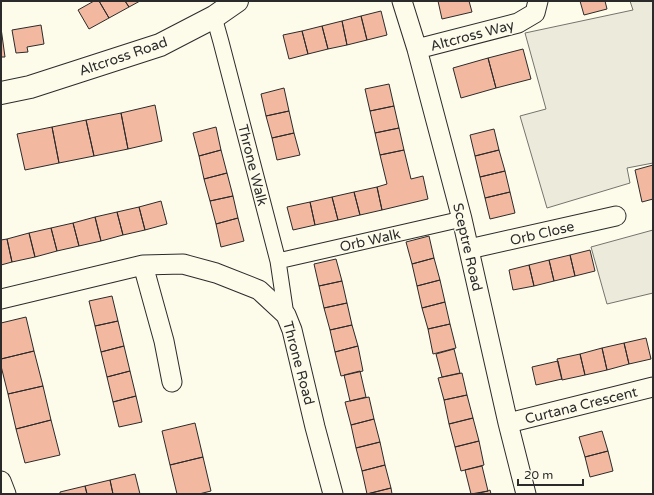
<svg xmlns="http://www.w3.org/2000/svg" width="654" height="495" viewBox="0 0 654 495" font-family="'Varela Round',sans-serif">
  <style>
    .green { fill: #ecebdb; stroke: #74746e }
    .building { fill: #f2b8a0; stroke: #2b2b2b }
    .lines { fill: none; stroke-linecap: round; stroke-linejoin: round }
    .pedestrian-casing { stroke: #2b2b2b; stroke-width: 17 }
    .minor-casing { stroke: #2b2b2b; stroke-width: 21 }
    .tertiary-casing { stroke: #2b2b2b; stroke-width: 24 }
    .pedestrian { stroke: #fdfbea; stroke-width: 15 }
    .minor { stroke: #fdfbea; stroke-width: 19 }
    .tertiary { stroke: #fdfbea; stroke-width: 22 }
    .labels { text-anchor: middle; stroke-width: 3; stroke-linejoin: round; paint-order: stroke }
    .street-label { font-size: 14px; fill: #2b2b2b; stroke: #fdfbea }
  </style>
  <rect width="100%" height="100%" fill="#fdfbea"/>
  <path class="green" d="M630,1H653V163L627,168L630,183L547,208L520,116L546,109L525,33L633,10Z
    M653,230V293L607,304L591,247Z"/>
  <path class="building" d="M94,1H99L109,18L89,29L78,10Z
    M99,1H125L129,7L109,18Z
    M125,1H140L129,7Z
    M438,1H469L472,12L442,19Z
    M580,1H605L607,9L584,15Z
    M381,11L387,35L367,40L361,16Z
    M361,16L367,40L347,45L342,21Z
    M342,21L347,45L328,49L322,26Z
    M41,25L44,44L27,47L28,52L16,53L12,30Z
    M322,26L328,49L308,54L302,31Z
    M1,28L5,57H1Z
    M302,31L308,54L289,59L283,35Z
    M523,49L531,79L496,88L488,58Z
    M488,58L496,88L461,98L453,68Z
    M389,84L394,106L370,111L365,89Z
    M284,88L289,111L266,116L261,94Z
    M155,105L162,141L128,149L121,113Z
    M394,106L399,128L375,133L370,111Z
    M289,111L294,133L272,138L266,116Z
    M121,113L128,149L94,156L86,120Z
    M86,120L94,156L59,163L52,127Z
    M52,127L59,163L25,170L17,134Z
    M216,127L221,150L199,156L193,133Z
    M399,128L404,150L380,155L375,133Z
    M494,129L499,150L475,156L470,135Z
    M294,133L300,155L277,160L272,138Z
    M221,150L227,173L204,179L199,156Z
    M404,150L411,179L423,176L428,199L382,210L377,187L387,184L380,155Z
    M499,150L505,171L480,177L475,156Z
    M653,165V199L642,202L635,170Z
    M505,171L510,192L485,198L480,177Z
    M227,173L233,196L210,201L204,179Z
    M377,187L382,210L360,215L354,192Z
    M354,192L360,215L338,220L332,197Z
    M510,192L515,213L490,219L485,198Z
    M233,196L238,218L216,224L210,201Z
    M332,197L338,220L315,225L310,202Z
    M161,201L167,224L145,230L139,207Z
    M310,202L315,225L293,230L287,207Z
    M139,207L145,230L123,235L117,212Z
    M117,212L123,235L101,241L95,217Z
    M95,217L101,241L79,246L73,223Z
    M238,218L244,241L221,247L216,224Z
    M73,223L79,246L57,251L51,228Z
    M51,228L57,251L35,257L29,233Z
    M29,233L35,257L12,262L7,239Z
    M429,236L434,258L412,264L406,242Z
    M7,239L12,262L1,265V240Z
    M590,250L595,271L575,276L570,255Z
    M570,255L575,276L554,281L549,260Z
    M434,258L440,280L417,286L412,264Z
    M336,259L342,281L319,286L314,264Z
    M549,260L554,281L534,286L529,265Z
    M529,265L534,286L513,290L509,270Z
    M440,280L445,302L422,308L417,286Z
    M342,281L347,303L324,308L319,286Z
    M112,296L118,321L95,326L89,301Z
    M445,302L450,324L428,329L422,308Z
    M347,303L352,325L330,330L324,308Z
    M26,317L34,351L1,359V323Z
    M118,321L124,346L101,352L95,326Z
    M450,324L456,348L433,354L428,329Z
    M352,325L358,346L335,352L330,330Z
    M646,338L651,359L629,364L624,343Z
    M624,343L629,364L607,370L602,348Z
    M124,346L130,371L107,377L101,352Z
    M358,346L363,371L341,376L335,352Z
    M602,348L607,370L585,375L580,354Z
    M454,349L460,373L442,377L436,354Z
    M34,351L43,386L8,394L1,366V359Z
    M580,354L585,375L562,380L557,359Z
    M558,361L562,379L536,385L532,367Z
    M130,371L136,396L113,402L107,377Z
    M360,371L366,397L350,401L344,375Z
    M462,373L467,395L444,400L438,378Z
    M43,386L51,420L16,429L8,394Z
    M467,395L473,418L449,424L444,400Z
    M136,396L142,422L119,427L113,402Z
    M369,397L374,419L351,425L345,402Z
    M473,418L479,441L455,447L449,424Z
    M374,419L380,442L356,448L351,425Z
    M51,420L60,455L25,463L16,429Z
    M195,423L203,457L170,465L162,431Z
    M602,431L608,451L585,457L579,437Z
    M479,441L484,465L461,471L455,447Z
    M380,442L385,465L362,471L356,448Z
    M608,451L613,471L590,477L585,457Z
    M203,457L211,491L199,494H177L170,465Z
    M385,465L391,488L367,494L362,471Z
    M482,466L488,491L471,494L465,470Z
    M135,474L140,494H113L110,480Z
    M110,480L113,494H87L85,486Z
    M85,486L87,494H60V492Z
    M391,488L392,494H367Z
    M490,490L491,494H475L488,491Z"/>
  <g class="lines">
    <g class="pedestrian-casing">
      <path id="pedestrian" d="M214,17L221,42L278,261L286,315
        M278,261L462,219"/>
    </g>
    <g class="minor-casing">
      <path id="minor" d="M402,1L417,49L462,219L508,423L526,494
        M417,49L518,23L535,13L538,1
        M469,249L616,216
        M143,265L164,341L172,382
        M1,299L143,265L183,264L216,273L259,290L286,315L292,330L315,427L333,494
        M508,423L653,387
        M1,481L6,494"/>
    </g>
    <g class="tertiary-casing">
      <path id="tertiary" d="M1,93L30,87L160,45L214,17L237,1"/>
    </g>
    <use href="#pedestrian" class="pedestrian"/>
    <use href="#minor" class="minor"/>
    <use href="#tertiary" class="tertiary"/>
  </g>
  <g class="labels">
    <g class="street-label">
      <text transform="translate(472 35) rotate(-15)" y="5">Altcross Way</text>
      <text transform="translate(123 56) rotate(-19)" y="5">Altcross Road</text>
      <text transform="translate(253 165) rotate(76)" y="5">Throne Walk</text>
      <text transform="translate(542 233) rotate(-13)" y="5">Orb Close</text>
      <text transform="translate(370 240) rotate(-13)" y="5">Orb Walk</text>
      <text transform="translate(468 247) rotate(77)" y="5">Sceptre Road</text>
      <text transform="translate(299 363) rotate(75)" y="5">Throne Road</text>
      <text transform="translate(581 405) rotate(-14)" y="5">Curtana Crescent</text>
    </g>
  </g>
  <rect width="654" height="495" fill="none" stroke="#2b2b2b" stroke-width="4"/>
  <path d="M518 479v6h65v-6" fill="none" stroke="#2b2b2b" stroke-width="2"/>
  <text x="524" y="479" font-size="12" fill="#2b2b2b" stroke="#fdfbea" stroke-width="3" paint-order="stroke">20 m</text>
</svg>
